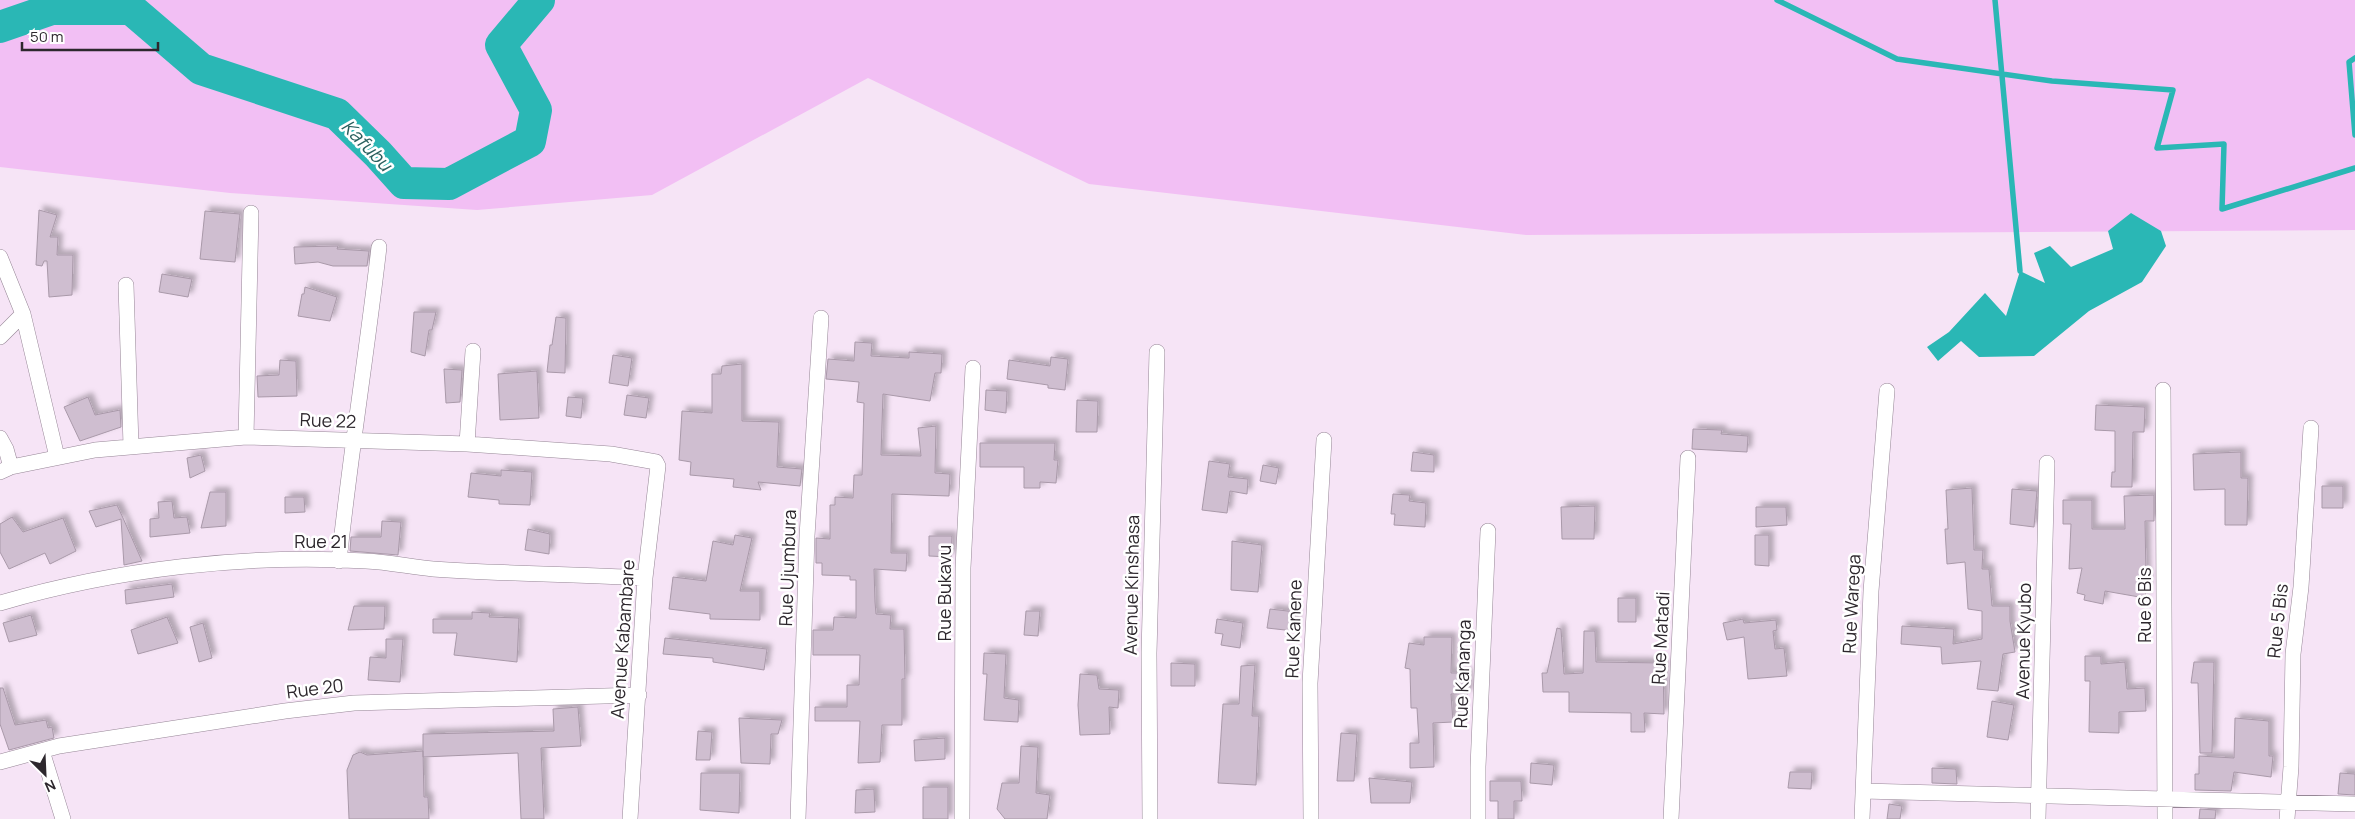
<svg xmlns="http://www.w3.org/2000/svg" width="2355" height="819" viewBox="0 0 2355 819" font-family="Manrope,sans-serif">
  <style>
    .green { fill: #f2bff4 }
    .water { fill: #2ab7b5 }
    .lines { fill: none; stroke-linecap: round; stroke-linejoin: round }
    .stream { stroke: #2ab7b5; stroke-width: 5.5 }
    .river { stroke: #2ab7b5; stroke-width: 32 }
    .building { fill: #cfbed0; stroke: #a999a9; filter: url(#shadow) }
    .minor-casing { stroke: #968696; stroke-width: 16 }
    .minor { stroke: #fff; stroke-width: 15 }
    .labels { text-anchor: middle; stroke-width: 5; stroke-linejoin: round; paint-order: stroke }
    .street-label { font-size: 18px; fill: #2d272d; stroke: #fff }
    .water-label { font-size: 19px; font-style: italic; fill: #2a605f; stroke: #fff }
  </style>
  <defs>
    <filter id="shadow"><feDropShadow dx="4.5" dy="-4.5" stdDeviation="2.5" flood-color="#0004"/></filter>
  </defs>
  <rect width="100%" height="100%" fill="#f6e4f6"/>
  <path class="green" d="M0,0H2355V230L1526,235L1089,184L868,78L652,195L477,210L230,193L0,167Z"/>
  <path class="water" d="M2131,213L2161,231L2166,246L2142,282L2089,311L2034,356L1979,357L1961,341L1938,361L1927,347L1949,332L1985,293L2006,316L2020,271L2045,283L2034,253L2050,246L2071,267L2113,249L2108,231Z"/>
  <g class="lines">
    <path class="stream" d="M1777,0L1897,59L2052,81L2173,90L2157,148L2224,144L2222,209L2355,168
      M1995,0L2020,271
      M2355,58L2349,62L2355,135"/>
    <path class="river" d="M0,27L52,9H131L201,69L337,114L378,154L404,183L449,184L530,141L536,110L501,45L539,0"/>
  </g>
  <path class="building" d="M39,210L57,215L50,237H58L57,255H73L72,295L49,297L47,261H44L42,266L36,265Z
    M205,211L240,214L235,262L200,259Z
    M338,246L337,249L369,251L367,266H333L318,262L295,264L294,247Z
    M162,274L192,279L188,297L159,292Z
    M305,287L337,297L330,321L298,316L302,294H304Z
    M414,312H436L432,330H429L425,356L411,352Z
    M556,317L566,318L565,373L547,372L550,345H552Z
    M855,342L872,343L871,356L909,358V352L942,354L941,373H935L930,401L883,394L881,455L921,456L918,428L936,426L935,473L950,474L949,496L892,494L891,553H907L906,571L874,569L875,602L876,614L891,615L890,629H904L905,679H902V725H882L880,762L858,763L860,721H815V707H847V685H859L860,655H813V630H833L834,617L856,618V580H850V576L822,575V563H816V538L830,539V505H835V497L853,498L854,475H862L864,403L857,402L859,382L826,379L828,359L854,361Z
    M613,355L632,358L628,386L609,383Z
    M1051,357L1068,359L1065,390L1048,388V385L1007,379L1009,360L1050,366Z
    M280,360L296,361L297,396L258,397L257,376L279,375Z
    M742,364V421L779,422L777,467L802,469L800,486L758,482L761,490L733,487L734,479L690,475L691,462L679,460L682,411L712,413V374H721L722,366Z
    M444,369L462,370L460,402L446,403Z
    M537,371L539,418L500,420L498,374Z
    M986,390L1007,391L1006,413L985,410Z
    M627,395L649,398L646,418L624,415Z
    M88,397L95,415L120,410L121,427L80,441L64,407Z
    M568,397L583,398L581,418L566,416Z
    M1077,400L1098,401L1097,432H1076Z
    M2096,405L2145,407L2144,432H2133L2132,487H2111L2112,472H2115V431L2095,430Z
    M1693,429L1722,430L1721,434L1748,436L1747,452L1692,449Z
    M980,443H1055L1054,460H1058L1056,483L1040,482V488H1024V467H980Z
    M1413,452L1434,455V472L1411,471Z
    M2241,452V478H2248L2247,525H2225V489L2194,490L2193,454Z
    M201,455L205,471L190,478L187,458Z
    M1209,461L1230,464L1228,477L1248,479L1247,494L1230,491L1227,513L1202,510Z
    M1263,465L1279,468L1276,484L1260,481Z
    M501,470L532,472L530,505L499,504V500L468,497L471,473L501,476Z
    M2322,486H2343V508H2322Z
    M1972,488L1974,550H1983L1982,569H1989L1992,606H2010V621L2015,652L2003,654L1998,691L1977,689L1981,661L1942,664L1941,647L1901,644L1902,626L1954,629L1953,644L1982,639V611L1968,609L1965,562L1947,564L1945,529H1948L1946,490Z
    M2012,489L2037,491L2034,527L2010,524Z
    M210,492H226V526L201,528Z
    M1393,494L1410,495L1409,501L1426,503L1425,527L1394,525L1395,514H1391Z
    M2154,495V521H2145L2146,575L2148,576L2145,598L2105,591L2103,604L2084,600L2085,595L2077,593L2082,568L2069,569L2071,524H2063V500H2092V529H2125L2124,496Z
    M285,497H304L305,512L285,513Z
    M172,501L174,518L187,517L190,533L150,537V519L159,518L158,502Z
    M117,505L123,518L142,561L124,565L121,519L96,527L89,511Z
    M1595,506L1594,539H1562L1561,507Z
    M1756,507H1786L1787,525L1756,527Z
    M12,517L23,532L63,518L76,551L50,564L45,553L9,569L0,552V524Z
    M382,521L401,522L398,555L350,551L351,537H381Z
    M528,529L550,534L549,554L525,550Z
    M735,535L752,538L740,591H760V620L710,619V614L669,609L673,577L706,581L713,541L733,545Z
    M1755,535H1769V566L1755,565Z
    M929,536H952L951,557L929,556Z
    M1232,541L1262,545L1258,592L1231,590Z
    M172,584L174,597L126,604L125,590Z
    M1618,598H1636V622H1618Z
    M354,606H385L384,629L348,630Z
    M1270,609L1296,612L1294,631L1267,628Z
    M1026,611H1040L1038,636L1024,635Z
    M472,612L490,613L489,617L519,618L517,662L454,655L457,633H433V619H472Z
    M31,615L37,635L9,642L3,623Z
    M167,617L178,643L138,654L131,630Z
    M1217,619L1243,623L1240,648L1221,645L1223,634L1215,633Z
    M1743,619L1744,623L1776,620L1777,630L1773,631L1775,649L1784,648L1787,676L1748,679L1744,637L1727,640L1723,623Z
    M203,623L212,658L199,662L190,627Z
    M1557,628L1561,629L1564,674L1583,673L1584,631H1595L1596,662L1663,663L1664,714L1644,713L1645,732H1631V713L1569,712V692H1543L1542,673H1547Z
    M1424,637H1452L1451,673H1468V694H1451L1453,722L1433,723L1434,767L1410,768V743H1419L1417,708H1411L1410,669L1405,668L1409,643L1424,645Z
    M665,638L767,649L764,670L713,662V658L663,654Z
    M386,639H403L400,682L368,680L370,657L386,658Z
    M984,653L1006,654L1004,698L1019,700L1018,722L984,720L987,674H983Z
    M2085,656H2101V664L2125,662L2127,689L2145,688L2146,711L2119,712V733L2089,732L2090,681H2085Z
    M2194,662H2214L2212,753H2200L2198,683H2191Z
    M1171,663L1195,664V686H1171Z
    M1255,665L1252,716H1259L1256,785L1218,783L1223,704H1239L1241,666Z
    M1080,674L1097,675L1099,689L1119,690L1118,708L1109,707L1110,734L1080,735L1078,705Z
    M0,688H3L15,725L46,720L48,728L52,727L54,738L9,750L0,724Z
    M1992,701L2014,705L2008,740L1987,737Z
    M578,707L581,746L541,748L544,819H521L518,753L423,757V734L554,731L553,709Z
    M739,718L782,720L778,734H771L770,764L741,763Z
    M2235,718L2269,721V756H2273L2271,777L2234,772L2231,791L2195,790V774H2199V756L2234,758Z
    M698,731L712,732L710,760H696Z
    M1341,733L1357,734L1354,781H1337Z
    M945,738V759L915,761L914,740Z
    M1021,746L1038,747L1036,793L1050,795L1047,819H1005L997,809L1002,783H1019Z
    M423,751L424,797H428L429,819H349L347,770L353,755L360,752L367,755Z
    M1531,763L1554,765L1552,785L1530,783Z
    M1932,768L1956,769L1957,784L1932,783Z
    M1790,772H1812L1811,789L1788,788Z
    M701,773H740L739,813L700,810Z
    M2340,773L2355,774V795L2338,794Z
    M1369,778L1412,782L1410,803H1371Z
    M1490,781H1521L1522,801H1514V819H1498V801H1490Z
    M923,787H948V819H923Z
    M874,789L875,812L855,813L856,790Z
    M1889,804L1902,806L1900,819H1887Z
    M2200,809L2216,810L2215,819H2199Z"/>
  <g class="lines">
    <g class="minor-casing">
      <path id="minor" d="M0,257L23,314L57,457
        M126,285L131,446
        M0,337L23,314
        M2163,390L2165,819
        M246,437L251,213
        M0,438L6,449L11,467
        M467,444L473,351
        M0,472L11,467L95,450L246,437L467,444L611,454L656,462L658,466L645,578L630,819
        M339,561C350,456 367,352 379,247
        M0,603C117,569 244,554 366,561C389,562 411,567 433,569C504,574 574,574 645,578
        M42,751L63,819
        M0,762L59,746L285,711L354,703L639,695
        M1863,791L2355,804
        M798,819L807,536L821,318
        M962,819L963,568L973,368
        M1150,819L1149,653L1157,352
        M1311,819L1310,683L1324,440
        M1478,819V767L1488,531
        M1671,819L1688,458
        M1862,819L1871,591L1887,391
        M2038,819L2047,463
        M2287,819L2291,767L2293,654L2301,587L2311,428"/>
    </g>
    <use href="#minor" class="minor"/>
  </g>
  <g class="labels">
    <g class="street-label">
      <text transform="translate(328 421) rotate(2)" y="6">Rue 22</text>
      <text x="321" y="548">Rue 21</text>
      <text transform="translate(788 568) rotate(-88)" y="6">Rue Ujumbura</text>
      <text transform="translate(1132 585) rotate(-89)" y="6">Avenue Kinshasa</text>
      <text transform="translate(945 593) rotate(-90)" y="6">Rue Bukavu</text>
      <text transform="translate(1852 604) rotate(-87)" y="6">Rue Warega</text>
      <text transform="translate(2145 605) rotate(-90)" y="6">Rue 6 Bis</text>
      <text transform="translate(2278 621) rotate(-84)" y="6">Rue 5 Bis</text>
      <text transform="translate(1294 629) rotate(-88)" y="6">Rue Kanene</text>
      <text transform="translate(1661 638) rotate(-87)" y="6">Rue Matadi</text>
      <text transform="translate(623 639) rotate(-86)" y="6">Avenue Kabambare</text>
      <text transform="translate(2024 641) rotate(-89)" y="6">Avenue Kyubo</text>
      <text transform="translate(1463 674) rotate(-88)" y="6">Rue Kananga</text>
      <text transform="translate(315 689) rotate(-7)" y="6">Rue 20</text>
    </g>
    <g class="water-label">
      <text transform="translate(367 145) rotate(46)" y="7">Kafubu</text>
    </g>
  </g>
  <g transform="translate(45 774) rotate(156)" stroke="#ffffff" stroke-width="4" paint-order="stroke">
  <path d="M0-4L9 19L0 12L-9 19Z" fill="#2d272d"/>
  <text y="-8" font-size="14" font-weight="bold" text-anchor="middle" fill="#2d272d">N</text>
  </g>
  <path d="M22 42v8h136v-8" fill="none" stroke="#2d272d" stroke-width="2.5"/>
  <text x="30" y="42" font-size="15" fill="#2d272d" stroke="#ffffff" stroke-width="4" paint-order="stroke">50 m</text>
</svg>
